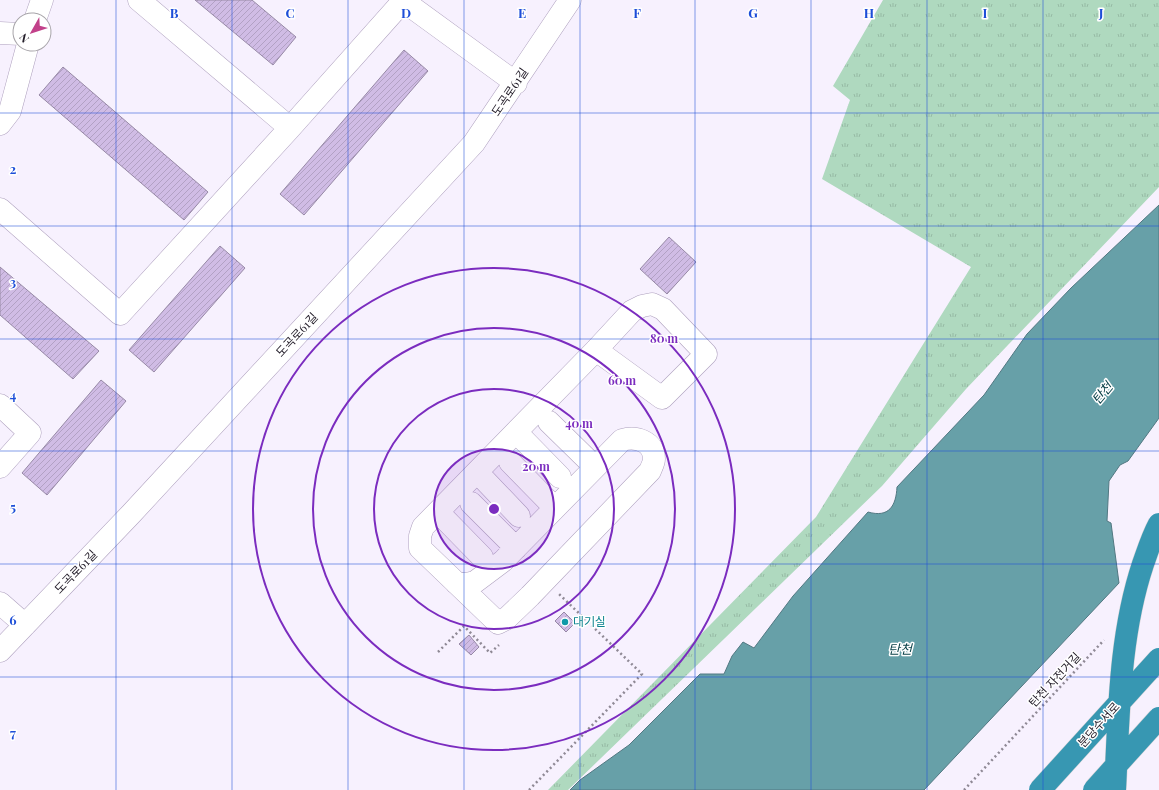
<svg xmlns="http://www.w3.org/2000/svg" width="1159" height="790" viewBox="0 0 1159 790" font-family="'Playfair Display','Noto Sans KR',serif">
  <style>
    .grass { fill: url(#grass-tufts) }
    .water { fill: #67a0a8; stroke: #527882 }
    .building { fill: url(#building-hatch); stroke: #9789a6 }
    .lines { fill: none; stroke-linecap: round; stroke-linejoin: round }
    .minor-casing { stroke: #aea0be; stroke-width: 23 }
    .path { stroke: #8f8995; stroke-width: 2.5; stroke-dasharray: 2 3; stroke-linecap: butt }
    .minor { stroke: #fff; stroke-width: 22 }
    .highway-bridge-casing { stroke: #d3d2d4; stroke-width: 23; stroke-linecap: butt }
    .highway-bridge { stroke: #3797b2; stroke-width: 22 }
    .grid { fill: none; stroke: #1d4ed8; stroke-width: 1; stroke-opacity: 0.55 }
    .ring { fill: none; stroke: #7b2cbf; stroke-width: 2 }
    .culture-dot { fill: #0f9aa8; stroke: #fff; stroke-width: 1.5 }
    .labels { text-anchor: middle; stroke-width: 3; stroke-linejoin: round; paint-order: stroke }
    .street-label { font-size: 12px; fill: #221c28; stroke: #fff }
    .culture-label { font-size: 12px; fill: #0d838f; stroke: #fff; text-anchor: start }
    .water-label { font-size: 13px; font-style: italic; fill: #063e45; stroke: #fff }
    .grid-label { font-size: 13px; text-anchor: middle; font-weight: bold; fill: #1d4ed8; stroke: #fff; stroke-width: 3; stroke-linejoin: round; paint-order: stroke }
    .centre { fill: #7b2cbf; stroke: #fff; stroke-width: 2 }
    .ring-label { font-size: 12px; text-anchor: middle; font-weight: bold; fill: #7b2cbf; stroke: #fff; stroke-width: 3; stroke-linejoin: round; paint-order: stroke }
  </style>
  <defs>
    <pattern id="grass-tufts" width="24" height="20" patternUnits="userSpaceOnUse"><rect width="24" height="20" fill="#afd9bf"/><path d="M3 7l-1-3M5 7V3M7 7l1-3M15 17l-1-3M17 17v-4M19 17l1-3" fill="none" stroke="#96baa4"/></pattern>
    <pattern id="building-hatch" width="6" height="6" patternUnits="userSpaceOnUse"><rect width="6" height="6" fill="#d0bce5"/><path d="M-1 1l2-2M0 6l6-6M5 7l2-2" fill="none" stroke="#b2a1c4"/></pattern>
  </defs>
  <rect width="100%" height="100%" fill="#f7f1fe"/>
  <path class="grass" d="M883,0H1159V187L966,389L882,486L568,790H548L816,517L971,267L822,179L850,100L833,86Z"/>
  <path class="water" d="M1159,205V418L1128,461L1120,465L1109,481L1107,521L1111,523L1119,583L924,790H570L580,780L629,745L700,674H724L732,656L743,642L754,648L793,596L868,512C889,518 896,506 897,487L984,395L1027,334L1071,288Z"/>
  <path class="building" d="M195,0H252L296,37L273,65Z
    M404,50L428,71L304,215L280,194Z
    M63,67L208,192L184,220L39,95Z
    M669,237L696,262L667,294L640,269Z
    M220,246L245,268L154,372L129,350Z
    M0,267L99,351L73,379L0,315Z
    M101,380L126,401L47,495L22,473Z
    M564,612L575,623L566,632L555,621Z
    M469,635L479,647L471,655L459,644Z"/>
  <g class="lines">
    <g class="minor-casing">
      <path id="minor" d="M139,0L290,128
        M402,0L516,83
        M35,20L42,0
        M0,33L20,34
        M0,124L10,111L28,44
        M0,209L120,314L290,128L404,0
        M0,405L30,433L0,467
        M549,422L595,467
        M516,432L560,477
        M510,462L555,508
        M477,472L519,516
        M471,503L516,548
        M438,512L482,557
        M456,583L467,584L475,582L503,561L622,440C636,436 654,441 654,459C654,463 651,468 650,471L530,596L506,619L498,623L420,548V536L423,527L596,350L632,311L642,306L652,304L663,309L706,354L662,398L596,350
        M0,603L25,625
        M0,651L131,514L474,143L570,0"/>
    </g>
    <path class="path" d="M438,652L464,626L490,653L499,645
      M529,790L642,674L559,594
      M964,790L1104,640"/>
    <use href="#minor" class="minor"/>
    <g class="highway-bridge-casing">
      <path id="highway-bridge" d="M1040,790L1159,659
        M1094,790L1159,718
        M1115,790C1119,714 1119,636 1143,564C1148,550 1152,537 1159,524"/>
    </g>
    <use href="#highway-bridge" class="highway-bridge"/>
  </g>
  <path class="grid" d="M116,0V790M232,0V790M348,0V790M464,0V790M580,0V790M695,0V790M811,0V790M927,0V790M1043,0V790M0,113H1159M0,226H1159M0,339H1159M0,451H1159M0,564H1159M0,677H1159"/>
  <circle cx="494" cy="509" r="60" fill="#7b2cbf" fill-opacity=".12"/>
  <g class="ring">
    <circle cx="494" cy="509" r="60"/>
    <circle cx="494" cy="509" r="120"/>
    <circle cx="494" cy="509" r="181"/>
    <circle cx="494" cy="509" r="241"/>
  </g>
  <circle class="culture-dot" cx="565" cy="622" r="4"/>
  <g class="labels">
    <g class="street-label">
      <text transform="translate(510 92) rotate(-56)" y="4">도곡로61길</text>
      <text transform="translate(297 335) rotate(-47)" y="4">도곡로61길</text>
      <text transform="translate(76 572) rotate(-46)" y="4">도곡로61길</text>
      <text transform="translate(1055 680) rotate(-47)" y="4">탄천 자전거길</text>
      <text transform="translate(1099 725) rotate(-48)" y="4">분당수서로</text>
    </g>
    <g class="culture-label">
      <text x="573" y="626">대기실</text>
    </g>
    <g class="water-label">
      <text transform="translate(1102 393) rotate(-50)" y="5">탄천</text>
      <text x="900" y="654">탄천</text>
    </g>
  </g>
  <g class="grid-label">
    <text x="174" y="18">B</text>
    <text x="290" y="18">C</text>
    <text x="406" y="18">D</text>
    <text x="522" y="18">E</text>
    <text x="637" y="18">F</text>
    <text x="753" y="18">G</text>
    <text x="869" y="18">H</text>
    <text x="985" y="18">I</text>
    <text x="1101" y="18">J</text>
    <text x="13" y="174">2</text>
    <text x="13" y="287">3</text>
    <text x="13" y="400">4</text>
    <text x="13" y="512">5</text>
    <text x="13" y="625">6</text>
    <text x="13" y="738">7</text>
  </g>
  <circle cx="494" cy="509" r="6" class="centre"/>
  <g class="ring-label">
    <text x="664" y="343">80 m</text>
    <text x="622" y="385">60 m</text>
    <text x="579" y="428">40 m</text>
    <text x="536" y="471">20 m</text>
  </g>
  <g transform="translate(32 32) rotate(231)"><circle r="19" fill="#ffffff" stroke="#a7a4a9"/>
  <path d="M0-3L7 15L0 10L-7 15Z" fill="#c2418a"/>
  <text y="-6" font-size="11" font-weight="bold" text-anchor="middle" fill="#221c28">N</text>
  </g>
</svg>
